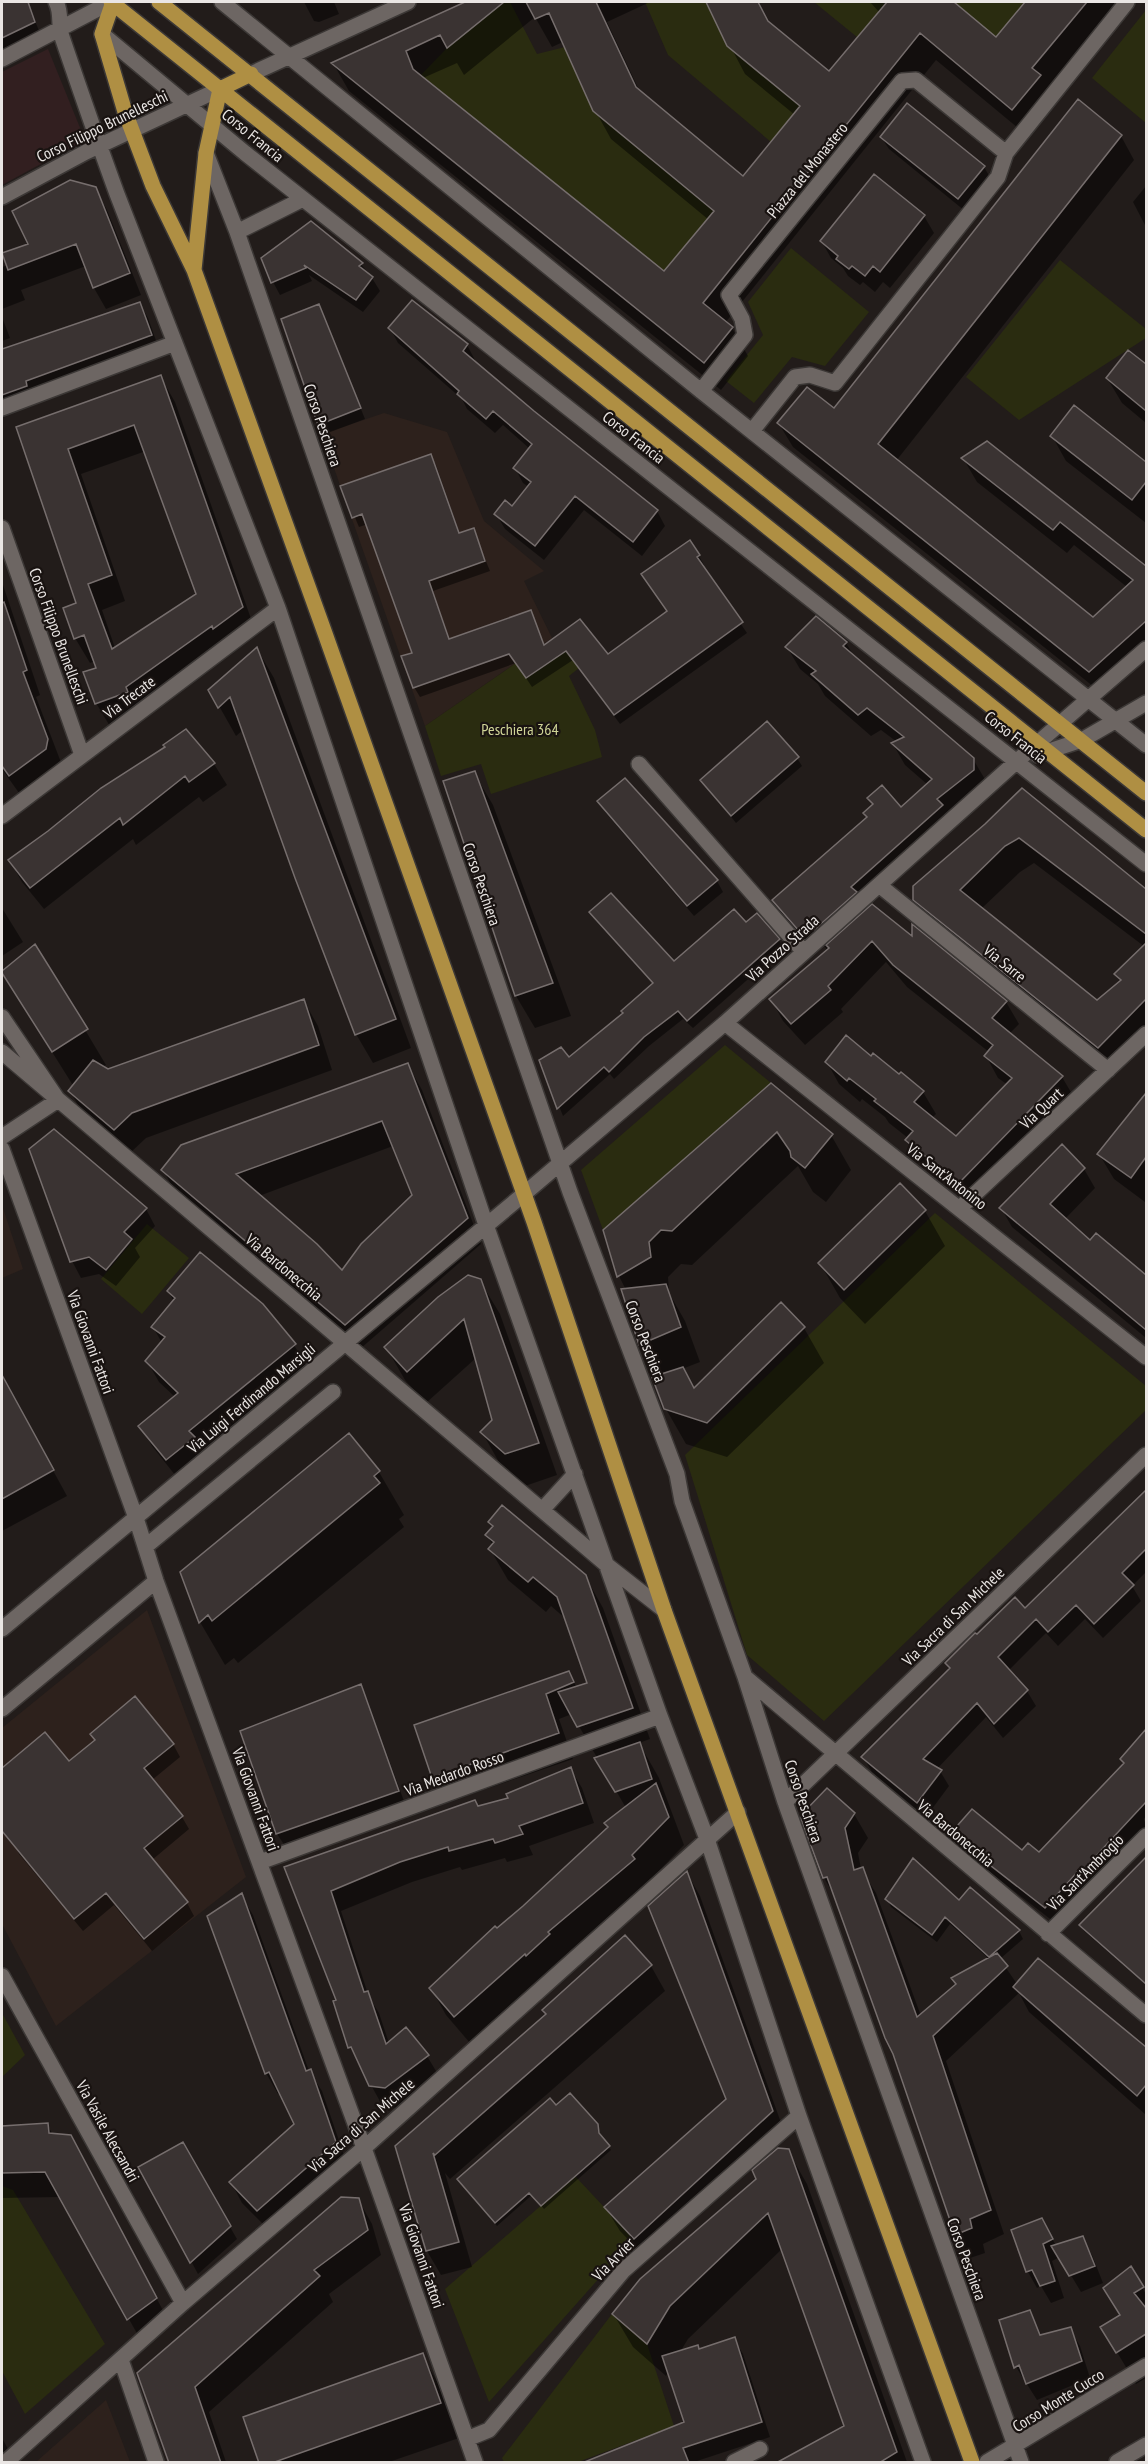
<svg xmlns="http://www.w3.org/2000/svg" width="1148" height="2464" viewBox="0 0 1148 2464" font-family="'PT Sans Narrow',sans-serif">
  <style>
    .commercial { fill: #321f20 }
    .built { fill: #2d211c }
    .green { fill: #2a2c10 }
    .shadow { fill: #0007; fill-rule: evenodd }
    .building { fill: #3a3332; stroke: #766e6d; stroke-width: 1.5; fill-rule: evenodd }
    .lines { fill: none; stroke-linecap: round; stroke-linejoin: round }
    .minor-casing { stroke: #3c3836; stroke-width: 18 }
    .major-casing { stroke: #3c3836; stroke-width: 18 }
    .minor { stroke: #6d6663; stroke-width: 15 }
    .major { stroke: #af8f43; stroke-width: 15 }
    .labels { text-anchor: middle; stroke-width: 4.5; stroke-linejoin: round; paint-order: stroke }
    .street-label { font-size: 16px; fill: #eae6e4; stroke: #191311 }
    .park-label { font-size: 16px; fill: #d0d597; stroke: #191311 }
  </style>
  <rect width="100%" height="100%" fill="#221c1a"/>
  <path class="commercial" d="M48,49L85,140L2,185V72Z"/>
  <path class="built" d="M384,413L447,432L484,521L544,571L524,581L552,638L425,726L322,434Z
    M2,1205L23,1269L2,1278Z
    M147,1610L246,1877L56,2026L2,1924V1728Z
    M106,2400L130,2462H36Z"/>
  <path class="green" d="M504,2H510L537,54L565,47L593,111L714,211L664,271L421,75L447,48Z
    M645,2H706L727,46L800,106L771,142L668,55Z
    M814,2H882L885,4L857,37Z
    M954,2H1025L1001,32L1003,43Z
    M1146,10V123L1092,78Z
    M791,248L869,312L825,366L792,357L754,403L726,381L763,335L748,302Z
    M1060,260L1146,329V338L1019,420L966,377Z
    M566,651L579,668L569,676L595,730L602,757L491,794L481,764L441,776L425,726L516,663Z
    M725,1045L771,1083L603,1230L581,1170Z
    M935,1213L1146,1386V1410L824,1721L747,1655L685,1455Z
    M147,1224L189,1258L142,1314L101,1279Z
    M2,2013L25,2055L2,2077Z
    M575,2176L634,2239L489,2402L445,2289Z
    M2,2186L13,2190L105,2344L25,2414L2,2371Z
    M612,2314L647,2344L674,2426L578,2462H504L502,2458Z"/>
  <path class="shadow" d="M2,2H27L40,33L2,52Z
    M304,2H334L339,14L319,22L314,21Z
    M469,2H650L607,22L640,92L743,178L795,115L745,74L707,2H759L771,25L829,74L880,13L870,2H952L996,39L1027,2H1128L1133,9L1104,43L1097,36L1050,93L1056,103L1029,137L936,60L725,323L732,328L748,356L721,390L349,91L333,63ZM535,17L552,47L563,42L595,110L611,139L709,220L664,273L423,78L457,63L464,75Z
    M1121,136L1134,160L896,461L1094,619L1127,587L1074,545L1067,553L977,482L963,458L987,443L1146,568V657L1104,695L793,447L779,424L834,410Z
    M881,137L984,167L991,179L965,211L889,149Z
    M1146,186V227L1133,202Z
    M95,188L107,210L141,295L106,309L94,288L86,266L21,290L25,300L2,309V267L8,265Z
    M924,216L934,233L890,288L883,282L875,292L863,282L860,285L848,276L843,268L831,258L822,242Z
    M311,222L361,264L372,278L380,291L363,312L309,275L312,281L280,295L273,282Z
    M140,304L148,318L159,349L2,412V352Z
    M319,306L365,419L325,434L319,424Z
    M2,317L10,338L2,341Z
    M390,328L467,345L475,360L474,362L657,511L665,526L642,556L584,510L544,560L505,529L496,514L512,508L529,487L523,483L515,468L530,449L503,425L495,433L467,409L462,399L398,343Z
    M1128,352L1146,366V423L1122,403L1107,378Z
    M160,376L175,402L256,633L111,728L96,703L98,669L95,661L90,663L75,638L78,604L18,428ZM146,451L198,594L115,648L102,610L125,601L81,474Z
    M1074,407L1146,464V523L1066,461L1052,436Z
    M430,456L436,465L460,534L473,530L490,571L433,591L450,640L531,611L545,646L608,656L668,612L643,575L699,556L704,565L702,567L747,633L620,724L573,660L532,687L516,663L420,697L414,687V654L368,524L359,527L342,487Z
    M2,582L40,695L36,697L62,765L24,800L2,769V736L5,732L2,720Z
    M846,643L855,658L973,759L986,781L950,820L954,828L865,908L1006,1002L1019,1024L1009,1034L1062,1077L1075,1099L972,1204L920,1162L907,1140L908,1138L889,1123L885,1117L862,1099L860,1102L839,1084L827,1062L871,1058L923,1092L936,1114L932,1118L956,1138L1008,1085L998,1078L986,1056L989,1052L907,987L886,962L841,1009L843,1012L805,1045L783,1021L771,999L828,951L822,943L812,952L786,922L774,901L868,819L874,806L869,798L901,809L928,785L905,765L893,744L897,742L881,730L871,736L825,696L818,684L800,669L787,647Z
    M257,649L274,678L411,1048L373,1063L356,1034L243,730L236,736L210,690Z
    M185,731L214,764L227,785L203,802L199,797L136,845L133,839L44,909L22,882L10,861L167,747Z
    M797,758L802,766L736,823L702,780Z
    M474,773L493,805L571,1016L535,1028L516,996Z
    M1022,790L1146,891V1038L1113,1072L929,925L914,899ZM1034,863L1145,947L1116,974L1121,982L1097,1002L981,909L1020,872Z
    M599,802L717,881L723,892L694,916L605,812Z
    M2,908L23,942L2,956Z
    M591,912L674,963L746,924L779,940L783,948L693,1028L683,1019L649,1046L614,1079L610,1074L563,1116L541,1061L569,1059L624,1014L654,985L596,921Z
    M35,946L106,1065L102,1067L108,1071L304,1001L318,1026L332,1070L146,1138L129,1154L84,1116L70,1091L74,1087L2,972Z
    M408,1065L422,1090L481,1244L360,1349L177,1195L163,1170ZM393,1146L414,1196L342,1272L259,1196Z
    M771,1085L831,1135L851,1170L826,1202L813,1192L798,1166L692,1265L681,1264L668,1277L669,1293L685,1321L700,1362L682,1369L694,1390L781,1305L804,1328L824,1363L727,1457L686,1444L666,1409L658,1376L640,1345L626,1290L619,1276L604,1230Z
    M1146,1134V1200L1145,1202L1114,1179L1099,1154L1125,1150Z
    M1084,1169L1095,1188L1065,1219L1090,1242L1145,1276L1146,1275V1338L1012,1227L1001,1208Z
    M900,1186L925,1211L945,1246L865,1324L840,1298L820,1263Z
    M146,1209L155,1226L135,1248L140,1257L116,1286L99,1274L81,1278L72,1261Z
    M480,1281L500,1314L557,1475L525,1486L500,1464L482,1432L494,1421L476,1358L426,1403L405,1380L386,1347Z
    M169,1292L294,1345L306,1365L201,1451L205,1459L179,1480L152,1446L140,1426L175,1397L159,1382L147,1361L162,1343L153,1327L174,1302Z
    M2,1377L67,1496L2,1531Z
    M379,1472L404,1515L399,1519L404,1527L238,1663L234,1658L225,1665L200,1622L182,1573Z
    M1146,1492V1572L1132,1586L1141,1601L1103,1638L1085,1619L1058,1646L1046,1633L1008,1671L1027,1691L1036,1706L1003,1738L986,1717L937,1769L940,1771L949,1786L926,1817L872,1772L863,1757L951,1669L977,1636L1025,1611Z
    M490,1522L585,1576L603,1608L650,1739L639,1743L659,1778L684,1845L647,1883L650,1887L470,2043L446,2015L431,1988L524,1907L609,1828L626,1808L572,1714L559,1719L573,1759L448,1802L434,1777L416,1726L569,1673L577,1688L589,1684L566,1619L551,1606L546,1612L508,1580L490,1549L493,1546L487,1535L493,1528Z
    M360,1686L367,1699L405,1804L285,1846L277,1834L242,1731Z
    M1146,1731V1816L1144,1819L1146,1826L1054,1922L960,1849L952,1834L1040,1854L1125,1765L1122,1759Z
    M45,1734L69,1763L173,1744L180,1757L152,1780L182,1817L189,1829L152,1860L187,1903L194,1916L152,1951L114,1905L83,1931L19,1854L12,1840L2,1827V1770Z
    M570,1768L582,1788L594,1823L529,1846L533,1855L507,1862L505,1858L462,1870L460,1867L412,1882L341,1911L369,1997L379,2013L389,2043L427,2056L439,2076L397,2108L382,2105L350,2047L338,2001L286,1868L510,1799Z
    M854,1814L868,1838L858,1853L861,1869L876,1893L921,2016L989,1959L950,1924L937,1942L891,1907L887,1899L959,1902L1019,1931L1023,1939L1000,1959L1017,1984L1039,1960L1146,2049V2115L1029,2012L1019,1993L946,2061L1004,2234L983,2244L985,2253L970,2258L956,2234L894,2053L836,1899L824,1878L803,1818Z
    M1146,1860V1985L1084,1931L1081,1926Z
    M687,1873L700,1896L785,2134L648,2260L620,2231L606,2208L727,2099Z
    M241,1895L253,1915L309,2071L322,2091L347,2164L269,2230L242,2203L231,2182L296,2124L280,2093L278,2094L266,2073Z
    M651,1966L665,1991L450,2179L445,2173L472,2267L441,2275L427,2251L397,2146L547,2015L544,2010Z
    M556,2107L597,2125L600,2137L611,2150L544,2209L532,2195L497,2226L458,2180Z
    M47,2124L53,2135L85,2161L170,2324L143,2344L60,2197L2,2198V2127Z
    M182,2144L237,2239L198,2274L140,2167Z
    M788,2151L807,2184L907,2462H779L846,2426L782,2249L688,2339L680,2352L699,2350L734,2339L743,2354L770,2437L694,2462H582L686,2423L669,2371L666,2376L633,2347L614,2315Z
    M358,2199L372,2224L381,2255L329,2294L333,2302L209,2412L226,2462H171L139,2373Z
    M1013,2231L1051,2236L1056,2246L1082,2238L1092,2255L1103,2283L1081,2292L1060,2257L1052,2261L1064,2298L1051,2303L1041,2286L1037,2288L1028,2272Z
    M1130,2268L1146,2294V2378L1136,2384L1102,2327L1121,2316Z
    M1029,2311L1042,2336L1070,2329L1080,2346L1090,2378L1037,2400L1016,2367L1000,2321Z
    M422,2355L442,2390L459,2438L389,2462H261Z
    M2,2438L14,2460L2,2462Z"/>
  <path class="building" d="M2,2H28L35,22L2,38Z
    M465,2H504L447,48L440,35L406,51L413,69L664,271L714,211L593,111L549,13L535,19L526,2H596L636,87L743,176L800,106L727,46L706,2H758L768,21L829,71L887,2H954L996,37L1025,2H1087L1032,68L1041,75L1012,110L920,33L703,303L733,327L704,363L331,63Z
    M1078,99L1122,135L878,444L1093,617L1133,580L1060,522L1053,530L961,458L987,441L1146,566V621L1089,672L777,423L807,387L834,408Z
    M907,103L985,166L958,199L880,137Z
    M874,174L925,215L880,272L873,266L865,276L852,266L849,269L836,259L838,256L820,241Z
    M70,180L96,187L130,273L93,288L76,244L8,270L2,253L28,244L12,211Z
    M311,221L363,263L359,266L373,277L356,300L304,265L306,268L271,283L261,258Z
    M412,300L468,344L463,351L534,411L658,510L633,542L575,496L535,546L494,514L505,500L512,506L531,482L513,468L532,444L493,411L486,419L457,394L459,391L388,328Z
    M140,302L152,335L26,381L27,386L2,395V349Z
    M319,304L361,408L318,425L281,319Z
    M1128,350L1146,364V411L1106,378Z
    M161,375L243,607L213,629L212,626L126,687L128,692L95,704L83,672L96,668L84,635L74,639L63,608L76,603L16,427ZM134,425L196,594L112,649L88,584L112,575L68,449Z
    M1074,405L1146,462V482L1132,500L1050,436Z
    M431,454L459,533L474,528L485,561L429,581L449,639L531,610L544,645L580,619L608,654L667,611L641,574L690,540L700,555L697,557L743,622L614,715L566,651L526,678L509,654L413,688L401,656L412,653L362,514L352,518L340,486Z
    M4,602L27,670L23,672L48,739L46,749L9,776L2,766V603Z
    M816,616L847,642L843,646L974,758V770L937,799L943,805L851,887L857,892L814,930L809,923L799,931L772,900L867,817L863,813L873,804L867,798L882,785L901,807L932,779L891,743L904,737L867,708L858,715L811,674L816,671L785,647Z
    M257,647L396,1019L355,1035L295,878L230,697L218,708L208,690Z
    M767,721L799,757L731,816L700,780Z
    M186,729L215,763L189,782L185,776L123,825L120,818L30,888L8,860L48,831L101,788L165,747L163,745Z
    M475,771L553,983L515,996L443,781Z
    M625,778L718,880L687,906L597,801Z
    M1022,788L1146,889V934L1019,838L1005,846L960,890L1097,1000L1121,980L1114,974L1146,943V999L1098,1048L913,900V886L985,824Z
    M611,893L674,961L734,909L746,922L757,913L780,939L687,1021L678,1011L644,1037L609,1072L604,1067L557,1109L539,1060L561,1047L569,1057L623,1013L621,1011L653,983L589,912Z
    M872,904L912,936V924L1007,1001L992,1018L1063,1076L959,1183L905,1140L913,1131L874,1101L876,1099L849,1078L847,1081L825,1062L846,1035L871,1056L873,1053L899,1074L901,1072L924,1091L914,1102L956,1136L1012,1078L984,1056L993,1045L893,965L872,941L828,986L831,990L791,1024L769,999L829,948L826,945Z
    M35,944L88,1029L52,1052L2,973V971Z
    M304,999L319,1045L132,1113L114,1130L68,1091L93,1060L108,1069Z
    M408,1063L468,1218L345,1325L161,1170L181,1145ZM382,1121L412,1195L361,1244L342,1270L317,1244L236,1174Z
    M771,1083L833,1134L805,1168L791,1157L790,1151L777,1132L672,1231L661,1230L649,1242L651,1257L617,1277L603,1230Z
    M1146,1093V1157L1131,1178L1097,1154Z
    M54,1129L147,1208L124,1232L132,1239L106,1270L89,1257L70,1262L29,1149Z
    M1062,1144L1085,1168L1050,1204L1090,1240L1096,1233L1146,1275V1330L999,1208Z
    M900,1183L926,1210L844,1290L818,1263Z
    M200,1252L263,1304L296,1344L189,1431L195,1437L166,1460L138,1426L178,1393L145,1361L165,1337L151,1327L175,1298L167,1291Z
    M468,1275L481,1279L539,1443L505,1454L480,1432L492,1420L464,1319L407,1372L384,1347L438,1297Z
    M666,1284L681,1327L639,1345L621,1289Z
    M781,1302L805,1327L707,1423L664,1409L652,1377L683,1367L694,1388Z
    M2,1375L54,1470L2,1499Z
    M349,1433L380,1471L374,1476L380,1483L212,1621L208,1615L199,1623L180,1572Z
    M1146,1490V1549L1122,1573L1134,1585L1094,1624L1076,1605L1048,1632L1036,1619L998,1657L1028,1690L994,1724L977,1703L923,1759L942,1770L917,1803L861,1757L950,1668L945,1663L975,1633L977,1634L1015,1597L1025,1608Z
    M502,1505L586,1575L633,1708L577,1727L558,1692L587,1683L557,1597L533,1577L528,1582L488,1549L494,1542L485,1535L493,1526L488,1522Z
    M569,1671L574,1682L546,1694L559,1733L432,1778L414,1725Z
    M361,1684L399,1791L276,1834L240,1731Z
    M135,1696L174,1744L144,1768L183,1816L144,1848L188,1902L144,1939L106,1893L74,1919L2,1831V1768L45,1732L69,1761L95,1740L90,1734Z
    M1146,1729V1802L1082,1871L1080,1869L1045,1908L950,1834L972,1809L1022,1850L1028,1843L1039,1852L1124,1763L1120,1759Z
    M640,1742L652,1779L615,1792L594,1758Z
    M571,1767L583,1803L519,1826L523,1834L495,1843L493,1839L449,1851L448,1847L400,1862L331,1891L364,1992L368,1991L386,2044L406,2027L429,2055L385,2088L369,2086L351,2047L348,2048L333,2001L336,2000L284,1867L475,1800L478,1806L508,1798L506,1794Z
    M656,1783L669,1817L632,1855L635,1859L548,1932L550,1934L526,1956L525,1954L454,2017L429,1988L495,1926L497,1928L523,1906L608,1827L604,1823Z
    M827,1788L855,1813L845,1828L854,1870L863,1867L917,2017L956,1984L951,1978L997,1953L1008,1966L933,2036L991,2210L970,2219L972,2228L955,2235L893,2054L885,2038L827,1877L823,1878L801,1819L802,1814Z
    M1146,1857V1984L1079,1925Z
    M913,1858L959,1900L970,1887L1020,1930L989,1957L945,1917L932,1935L885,1899Z
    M687,1871L773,2111L634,2239L604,2207L726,2099L648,1906Z
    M242,1893L306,2071L311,2069L336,2142L257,2211L229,2182L294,2124L269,2072L265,2074L207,1916Z
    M625,1935L652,1965L435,2155L433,2153L459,2242L426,2251L395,2146L546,2014L542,2010Z
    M1038,1958L1146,2047V2085L1137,2096L1013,1987Z
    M570,2093L598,2124L599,2133L610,2146L541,2206L529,2193L495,2223L457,2179L550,2098L556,2105Z
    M48,2123L49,2133L71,2135L157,2298L127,2320L45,2172L2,2173V2126Z
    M183,2142L231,2226L190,2263L138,2167Z
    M778,2148L789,2149L897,2452L879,2463H776L844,2426L768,2213L670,2306L647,2344L612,2314L640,2279L756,2179L752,2170Z
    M341,2197L359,2198L368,2230L314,2270L320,2276L195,2387L221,2463H169L137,2373Z
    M1042,2218L1053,2239L1043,2244L1055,2281L1040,2286L1032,2270L1026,2272L1011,2230Z
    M1083,2236L1095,2266L1069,2276L1051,2246Z
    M1131,2266L1144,2287L1134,2293L1146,2308V2334L1116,2353L1100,2327L1120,2315L1103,2288Z
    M1030,2310L1040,2335L1071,2327L1082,2361L1026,2384L1019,2365L1014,2368L999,2320Z
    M735,2337L762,2422L683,2448L689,2463H582L684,2422L662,2356L698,2345L699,2349Z
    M423,2353L441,2403L272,2463H259L243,2417Z"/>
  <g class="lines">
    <g class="minor-casing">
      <path id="minor" d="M56,2C62,12 58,26 62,37C80,90 98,142 117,194L278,608L486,1225L660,1716L707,1839L799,2116L923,2462
        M222,2L701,391L1146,745
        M102,34L245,153L1146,864
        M2,59L111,2
        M251,74L408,2
        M206,153L237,232L570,1192L677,1474L682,1501L745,1677L785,1802L1021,2462
        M1006,153L1127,2
        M2,197L86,152L220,89
        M237,232L303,199
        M701,391L745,335L742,319L729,295L902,81L916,80L1006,153L998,177L835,383L810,375L795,377L752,431
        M2,408L175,343
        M2,528L82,755
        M1037,755L1082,740L1146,703
        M639,764L804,952
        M2,816L278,608
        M879,885L1108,1070
        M2,1017L58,1100L2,1137
        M725,1023L1146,1357
        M2,1052L608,1566L664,1610
        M2,1149L136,1518L156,1581L364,2148L475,2462
        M960,1208L1146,1034
        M542,1510L575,1474
        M145,1547L333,1392
        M2,1629L524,1194L725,1023L1017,761L1146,649
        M745,1677L1146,2015
        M2,1709L156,1581
        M785,1802L1146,1455
        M260,1862L660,1716
        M1048,1934L1146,1836
        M2,1976L183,2303
        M121,2360L156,2462
        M467,2439L489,2430L624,2270L799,2116
        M6,2462L183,2303L364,2148L738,1812
        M734,2462L760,2449
        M987,2462L1146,2366
        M1117,2462L1146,2445"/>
    </g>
    <g class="major-casing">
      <path id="major" d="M111,2L1146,830
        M113,2L102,34L125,112L153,186L194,270L322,625L534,1222L664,1610L972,2462
        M159,2L1146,793
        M194,270L206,153L220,89L251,74"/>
    </g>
    <use href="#minor" class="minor"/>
    <use href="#major" class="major"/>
  </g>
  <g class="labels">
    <g class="street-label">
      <text transform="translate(102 126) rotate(-26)" y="6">Corso Filippo Brunelleschi</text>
      <text transform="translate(253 135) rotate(39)" y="6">Corso Francia</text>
      <text transform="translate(807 170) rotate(-51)" y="6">Piazza del Monastero</text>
      <text transform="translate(323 425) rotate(71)" y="6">Corso Peschiera</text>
      <text transform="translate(634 437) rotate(38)" y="6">Corso Francia</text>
      <text transform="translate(59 636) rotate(70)" y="6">Corso Filippo Brunelleschi</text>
      <text transform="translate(129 697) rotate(-37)" y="6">Via Trecate</text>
      <text transform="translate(1016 737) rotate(38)" y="6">Corso Francia</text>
      <text transform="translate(482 884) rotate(71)" y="6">Corso Peschiera</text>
      <text transform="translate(782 948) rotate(-42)" y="6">Via Pozzo Strada</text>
      <text transform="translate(1005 963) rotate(39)" y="6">Via Sarre</text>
      <text transform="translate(1041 1108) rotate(-43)" y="6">Via Quart</text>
      <text transform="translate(947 1176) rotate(38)" y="6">Via Sant'Antonino</text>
      <text transform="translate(284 1267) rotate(40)" y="6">Via Bardonecchia</text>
      <text transform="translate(646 1341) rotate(69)" y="6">Corso Peschiera</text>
      <text transform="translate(91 1342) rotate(70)" y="6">Via Giovanni Fattori</text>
      <text transform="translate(251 1398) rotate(-40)" y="6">Via Luigi Ferdinando Marsigli</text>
      <text transform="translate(953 1616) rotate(-44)" y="6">Via Sacra di San Michele</text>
      <text transform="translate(454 1773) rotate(-20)" y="6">Via Medardo Rosso</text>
      <text transform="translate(256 1799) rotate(70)" y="6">Via Giovanni Fattori</text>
      <text transform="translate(804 1801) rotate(71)" y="6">Corso Peschiera</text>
      <text transform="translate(956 1833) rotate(40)" y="6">Via Bardonecchia</text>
      <text transform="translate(1085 1872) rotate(-45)" y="6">Via Sant'Ambrogio</text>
      <text transform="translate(361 2125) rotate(-41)" y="6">Via Sacra di San Michele</text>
      <text transform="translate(108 2131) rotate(61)" y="6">Via Vasile Alecsandri</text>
      <text transform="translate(422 2256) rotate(71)" y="6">Via Giovanni Fattori</text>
      <text transform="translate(613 2259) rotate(-46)" y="6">Via Arvier</text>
      <text transform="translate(967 2259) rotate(70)" y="6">Corso Peschiera</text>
      <text transform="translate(1058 2400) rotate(-32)" y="6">Corso Monte Cucco</text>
    </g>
    <g class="park-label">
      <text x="520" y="735">Peschiera 364</text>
    </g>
  </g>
  <rect width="1148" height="2464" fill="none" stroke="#eae6e4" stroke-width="6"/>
</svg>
